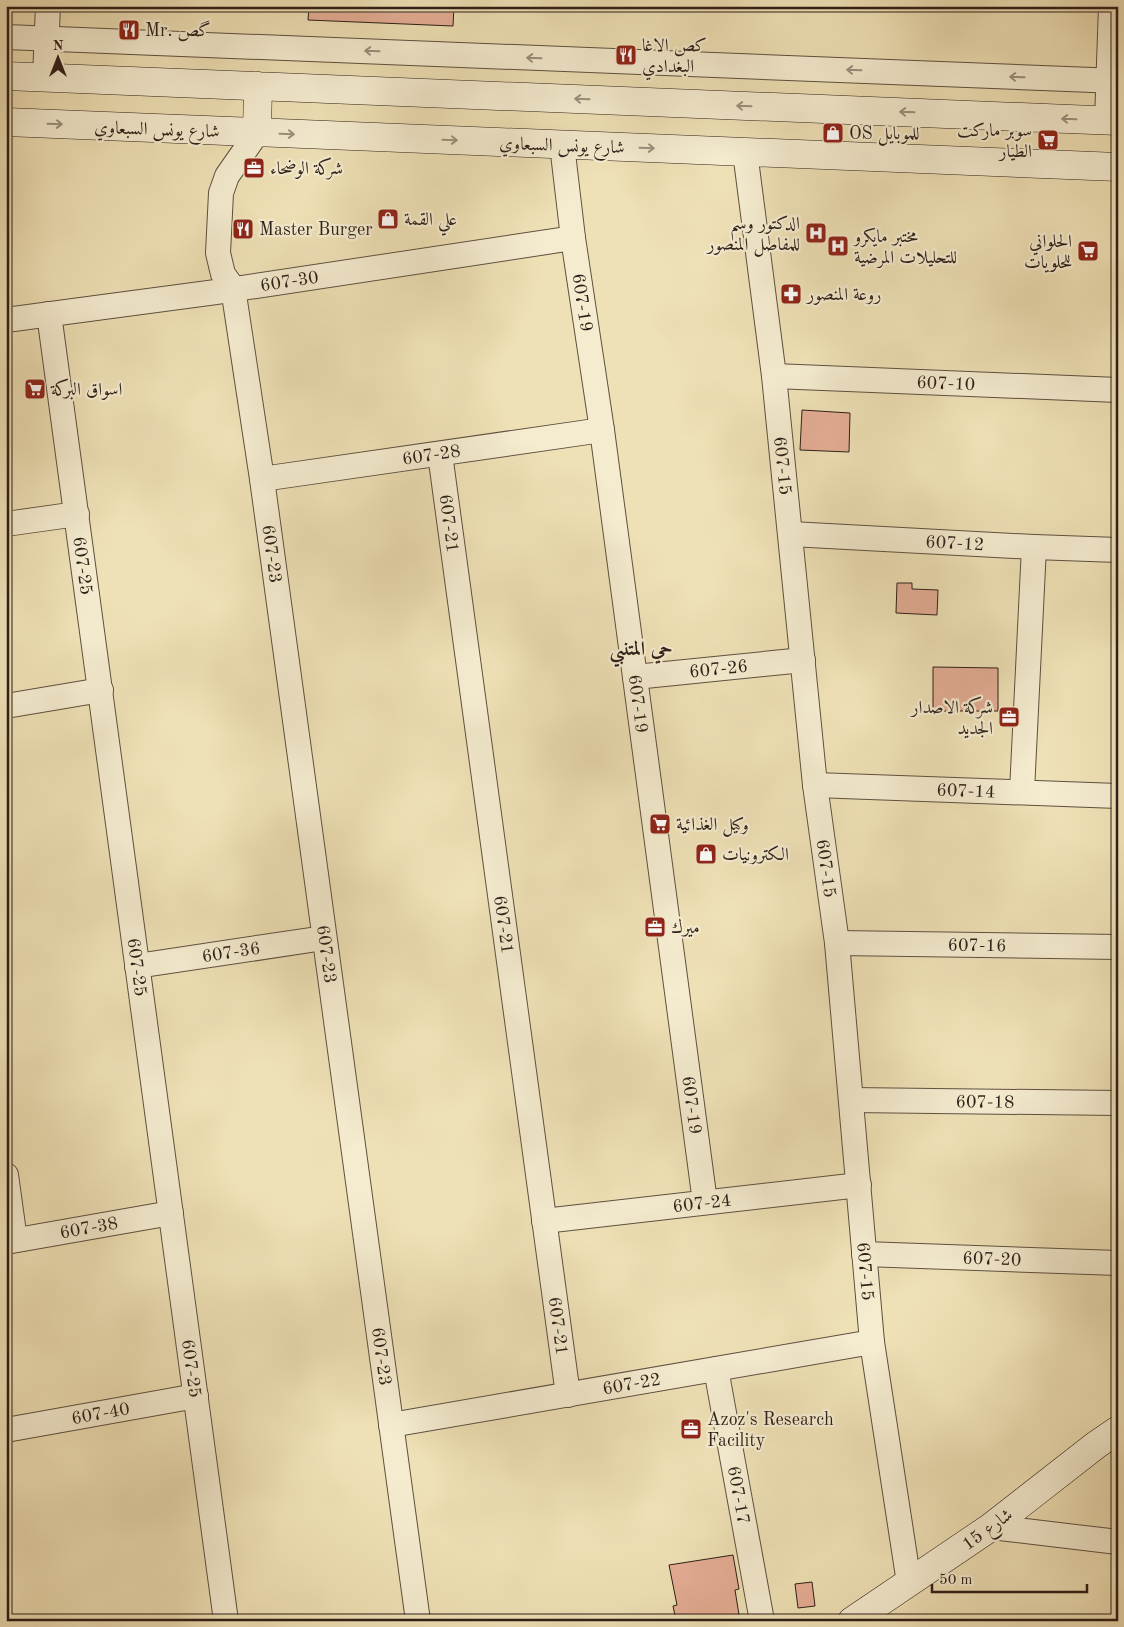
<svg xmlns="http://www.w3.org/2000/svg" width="1124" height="1627" viewBox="0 0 1124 1627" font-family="'Old Standard TT',Amiri,serif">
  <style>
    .building { fill: #e5ae96; stroke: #2d1f18 }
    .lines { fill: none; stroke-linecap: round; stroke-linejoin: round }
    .street-casing { stroke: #5e5040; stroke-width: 26 }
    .secondary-casing { stroke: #2d1f18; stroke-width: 29 }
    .street { stroke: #f5ecd0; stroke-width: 24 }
    .secondary { stroke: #f5ecd0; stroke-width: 28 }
    .oneway { stroke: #9b907d }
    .labels { text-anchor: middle; stroke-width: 4.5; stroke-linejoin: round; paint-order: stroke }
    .poi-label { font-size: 18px; fill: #2d1f18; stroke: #f5ecd0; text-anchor: start }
    .street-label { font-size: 18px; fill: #2d1f18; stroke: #f5ecd0 }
    .quarter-label { font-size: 20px; font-weight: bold; fill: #2d1f18; stroke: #f5ecd0 }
  </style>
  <rect width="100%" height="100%" fill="#efe1b6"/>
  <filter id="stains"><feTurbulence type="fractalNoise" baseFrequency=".004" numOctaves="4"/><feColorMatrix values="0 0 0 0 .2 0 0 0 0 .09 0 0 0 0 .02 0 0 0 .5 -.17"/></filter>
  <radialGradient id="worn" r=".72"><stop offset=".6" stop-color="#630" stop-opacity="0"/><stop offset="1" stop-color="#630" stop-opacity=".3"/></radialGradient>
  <path class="building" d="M309,6H454L453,26L308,20Z
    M802,410L850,413L849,452L800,450Z
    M897,583H912V589L938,590L937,615L896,613Z
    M933,667L998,668V711H933Z
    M733,1555L739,1589L735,1590L740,1621H676L673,1606L677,1605L669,1565Z
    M812,1582L815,1606L798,1608L795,1584Z"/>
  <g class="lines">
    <g class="street-casing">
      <g id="street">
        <path d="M6,37L1118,81"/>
        <path d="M45,77L48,6"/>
        <path d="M1107,120L1111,6"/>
        <path id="s1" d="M257,133L227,176L221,193L218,253L223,274L233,288L262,479L418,1621"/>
        <path id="s2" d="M562,145L573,238L602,430L705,1202"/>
        <path id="s3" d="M745,152L774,376L815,785L837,943L872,1342L909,1583"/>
        <path id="s4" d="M49,314L226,1621"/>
        <path id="s5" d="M6,320L216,292L573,238"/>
        <path id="s6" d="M774,376L1118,390"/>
        <path id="s7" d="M440,454L568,1395"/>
        <path id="s8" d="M262,479L602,430"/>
        <path d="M6,524L77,514"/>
        <path id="s9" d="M791,534L1034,547L1118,550"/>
        <path id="s10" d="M635,677L803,660"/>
        <path d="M6,706L101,690"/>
        <path id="s11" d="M815,785L1118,796"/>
        <path d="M1022,791L1034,547"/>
        <path id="s12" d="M837,943L1118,947"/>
        <path id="s13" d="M137,966L324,938"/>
        <path id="s14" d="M851,1100L1118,1103"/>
        <path d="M6,1175L15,1240"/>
        <path id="s15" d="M544,1221L859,1185"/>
        <path id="s16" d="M6,1242L171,1213"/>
        <path id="s17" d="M864,1254L1118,1263"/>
        <path id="s18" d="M716,1369L762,1621"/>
        <path id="s19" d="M391,1425L872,1342"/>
        <path id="s20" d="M6,1430L196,1396"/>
        <path d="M991,1527L1118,1542"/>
      </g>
    </g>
    <g class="secondary-casing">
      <path id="secondary" d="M6,76L1118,121
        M6,122L1118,167
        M257,133L258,86
        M852,1621L991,1527L1096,1445L1118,1430"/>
    </g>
    <use href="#street" class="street"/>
    <use href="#secondary" class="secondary"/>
  </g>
  <defs><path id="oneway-shaft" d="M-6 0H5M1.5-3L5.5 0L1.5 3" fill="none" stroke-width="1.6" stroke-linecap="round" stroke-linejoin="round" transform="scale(1.25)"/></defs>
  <g class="oneway">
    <use href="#oneway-shaft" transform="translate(372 51) rotate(-178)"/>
    <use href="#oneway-shaft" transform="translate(534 58) rotate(-178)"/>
    <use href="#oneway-shaft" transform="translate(854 70) rotate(-178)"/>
    <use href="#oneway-shaft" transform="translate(1017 77) rotate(-178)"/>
    <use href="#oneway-shaft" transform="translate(582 99) rotate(-178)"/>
    <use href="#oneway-shaft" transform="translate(744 106) rotate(-178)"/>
    <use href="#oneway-shaft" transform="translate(907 112) rotate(-178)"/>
    <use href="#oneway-shaft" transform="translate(1069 119) rotate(-178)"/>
    <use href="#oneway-shaft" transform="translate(55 124) rotate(2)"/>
    <use href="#oneway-shaft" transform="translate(287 134) rotate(2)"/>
    <use href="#oneway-shaft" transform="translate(450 140) rotate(2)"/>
    <use href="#oneway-shaft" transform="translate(647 148) rotate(2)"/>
  </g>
  <defs>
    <g id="restaurant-square" transform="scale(1.125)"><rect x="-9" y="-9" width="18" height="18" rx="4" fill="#8f2418" stroke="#f5ecd0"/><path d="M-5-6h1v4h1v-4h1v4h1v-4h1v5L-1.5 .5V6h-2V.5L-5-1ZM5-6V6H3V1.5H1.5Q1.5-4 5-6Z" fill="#fff"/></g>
    <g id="shop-square" transform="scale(1.125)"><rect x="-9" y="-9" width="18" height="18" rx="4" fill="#8f2418" stroke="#f5ecd0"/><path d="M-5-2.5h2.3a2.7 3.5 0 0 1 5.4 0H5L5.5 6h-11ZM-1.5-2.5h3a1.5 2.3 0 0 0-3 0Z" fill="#fff"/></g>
    <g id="supermarket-square" transform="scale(1.125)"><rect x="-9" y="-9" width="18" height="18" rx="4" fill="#8f2418" stroke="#f5ecd0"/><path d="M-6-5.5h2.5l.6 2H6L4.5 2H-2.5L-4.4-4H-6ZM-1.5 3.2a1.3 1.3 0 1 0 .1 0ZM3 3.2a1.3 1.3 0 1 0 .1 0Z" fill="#fff"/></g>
    <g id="office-square" transform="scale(1.125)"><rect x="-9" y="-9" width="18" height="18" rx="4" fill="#8f2418" stroke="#f5ecd0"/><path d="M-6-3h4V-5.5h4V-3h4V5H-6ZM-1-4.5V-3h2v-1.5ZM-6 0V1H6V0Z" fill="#fff"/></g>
    <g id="hospital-square" transform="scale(1.125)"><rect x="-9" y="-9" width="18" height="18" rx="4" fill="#8f2418" stroke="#f5ecd0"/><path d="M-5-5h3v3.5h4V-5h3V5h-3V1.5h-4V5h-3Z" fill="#fff"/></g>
    <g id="pharmacy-square" transform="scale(1.125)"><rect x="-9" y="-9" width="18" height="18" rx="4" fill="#8f2418" stroke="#f5ecd0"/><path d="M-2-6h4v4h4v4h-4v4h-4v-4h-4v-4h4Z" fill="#fff"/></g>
  </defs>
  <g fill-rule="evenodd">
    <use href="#restaurant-square" x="129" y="30"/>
    <use href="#restaurant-square" x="626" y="55"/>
    <use href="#shop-square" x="833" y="133"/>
    <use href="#supermarket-square" x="1048" y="140"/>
    <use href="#office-square" x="254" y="168"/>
    <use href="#shop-square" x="388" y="219"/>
    <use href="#restaurant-square" x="243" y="229"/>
    <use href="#hospital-square" x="816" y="233"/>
    <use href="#hospital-square" x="838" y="246"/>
    <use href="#supermarket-square" x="1088" y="251"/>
    <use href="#pharmacy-square" x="791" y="294"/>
    <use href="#supermarket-square" x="35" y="389"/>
    <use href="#office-square" x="1009" y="717"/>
    <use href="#supermarket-square" x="660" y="824"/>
    <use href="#shop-square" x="706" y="854"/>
    <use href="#office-square" x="655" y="927"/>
    <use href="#office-square" x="691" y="1429"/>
  </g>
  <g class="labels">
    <g class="poi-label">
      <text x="145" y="36">Mr. گص</text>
      <text x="642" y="51">كص الاغا<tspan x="642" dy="21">البغدادي</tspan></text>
      <text x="1032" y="136" text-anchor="end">سوبر ماركت<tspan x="1032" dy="21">الطيار</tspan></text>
      <text x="849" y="139">OS للموبايل</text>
      <text x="270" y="174">شركة الوضحاء</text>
      <text x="404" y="225">علي القمة</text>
      <text x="800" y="229" text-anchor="end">الدكتور وسم<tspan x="800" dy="21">للمفاصل المنصور</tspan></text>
      <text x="259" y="235">Master Burger</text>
      <text x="854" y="242">مختبر مايكرو<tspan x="854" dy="21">للتحليلات المرضية</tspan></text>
      <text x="1072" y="247" text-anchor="end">الحلواني<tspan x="1072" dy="21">للحلويات</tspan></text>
      <text x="807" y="300">روعة المنصور</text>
      <text x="51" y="395">اسواق البركة</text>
      <text x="993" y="713" text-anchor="end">شركة الاصدار<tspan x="993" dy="21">الجديد</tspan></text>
      <text x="676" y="830">وكيل الغذائية</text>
      <text x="722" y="860">الكترونيات</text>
      <text x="671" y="933">ميرك</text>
      <text x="707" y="1425">Azoz's Research<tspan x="707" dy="21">Facility</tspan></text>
    </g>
    <g class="street-label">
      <text transform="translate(157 129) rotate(2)" y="6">شارع يونس السبعاوي</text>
      <text transform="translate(562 145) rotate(2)" y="6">شارع يونس السبعاوي</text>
      <text dy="6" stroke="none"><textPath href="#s5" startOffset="286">607-30</textPath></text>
      <text dy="6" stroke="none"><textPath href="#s2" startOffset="159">607-19</textPath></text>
      <text dy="6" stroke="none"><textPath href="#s6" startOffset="172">607-10</textPath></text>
      <text dy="6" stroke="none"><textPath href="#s8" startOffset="171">607-28</textPath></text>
      <text dy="6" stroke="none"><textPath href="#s3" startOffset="316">607-15</textPath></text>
      <text dy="6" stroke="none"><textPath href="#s7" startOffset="70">607-21</textPath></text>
      <text dy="6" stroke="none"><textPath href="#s9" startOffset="164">607-12</textPath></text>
      <text dy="6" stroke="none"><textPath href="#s1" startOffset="438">607-23</textPath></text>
      <text dy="6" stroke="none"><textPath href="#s4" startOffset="254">607-25</textPath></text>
      <text dy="6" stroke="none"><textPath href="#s10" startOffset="84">607-26</textPath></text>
      <text dy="6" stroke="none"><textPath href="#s2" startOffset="564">607-19</textPath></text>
      <text dy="6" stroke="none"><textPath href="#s11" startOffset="151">607-14</textPath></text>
      <text dy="6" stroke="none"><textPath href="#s3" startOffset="721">607-15</textPath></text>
      <text dy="6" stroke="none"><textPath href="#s7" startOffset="475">607-21</textPath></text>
      <text dy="6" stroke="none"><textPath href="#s12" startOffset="140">607-16</textPath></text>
      <text dy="6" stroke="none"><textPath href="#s13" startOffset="95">607-36</textPath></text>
      <text dy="6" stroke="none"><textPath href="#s1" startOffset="842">607-23</textPath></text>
      <text dy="6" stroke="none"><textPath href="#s4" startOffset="659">607-25</textPath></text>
      <text dy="6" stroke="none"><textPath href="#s14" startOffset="134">607-18</textPath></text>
      <text dy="6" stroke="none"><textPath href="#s2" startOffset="969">607-19</textPath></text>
      <text dy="6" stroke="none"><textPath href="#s15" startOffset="159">607-24</textPath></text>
      <text dy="6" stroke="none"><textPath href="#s16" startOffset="84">607-38</textPath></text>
      <text dy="6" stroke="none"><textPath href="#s17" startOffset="128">607-20</textPath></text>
      <text dy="6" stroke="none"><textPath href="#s3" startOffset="1126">607-15</textPath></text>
      <text dy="6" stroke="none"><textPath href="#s7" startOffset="880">607-21</textPath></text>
      <text dy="6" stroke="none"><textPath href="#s1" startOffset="1248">607-23</textPath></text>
      <text dy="6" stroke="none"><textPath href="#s4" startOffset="1064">607-25</textPath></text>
      <text dy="6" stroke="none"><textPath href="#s19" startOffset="244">607-22</textPath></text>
      <text dy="6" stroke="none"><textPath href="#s20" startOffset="96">607-40</textPath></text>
      <text dy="6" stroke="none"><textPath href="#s18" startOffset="128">607-17</textPath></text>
      <text transform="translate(987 1529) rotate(-36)" y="6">شارع 15</text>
    </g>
    <g class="quarter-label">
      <text x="641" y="655">حي المتنبي</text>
    </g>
  </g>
  <rect width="1124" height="1627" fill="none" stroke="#efe1b6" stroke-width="25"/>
  <rect x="8" y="8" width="1109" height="1612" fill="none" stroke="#2d1f18" stroke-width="2.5"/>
  <rect x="12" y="12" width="1099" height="1602" fill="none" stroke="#2d1f18"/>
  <g transform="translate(58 58)" stroke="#f5ecd0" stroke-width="4" paint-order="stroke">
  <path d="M0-4L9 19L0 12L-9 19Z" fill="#2d1f18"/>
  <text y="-8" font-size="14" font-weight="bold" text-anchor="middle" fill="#2d1f18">N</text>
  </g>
  <path d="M932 1584v8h155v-8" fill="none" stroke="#2d1f18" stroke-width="2.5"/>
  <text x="939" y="1584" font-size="15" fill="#2d1f18" stroke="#f5ecd0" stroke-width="4" paint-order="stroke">50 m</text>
  <rect width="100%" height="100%" filter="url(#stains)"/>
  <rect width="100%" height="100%" fill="url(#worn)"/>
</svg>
